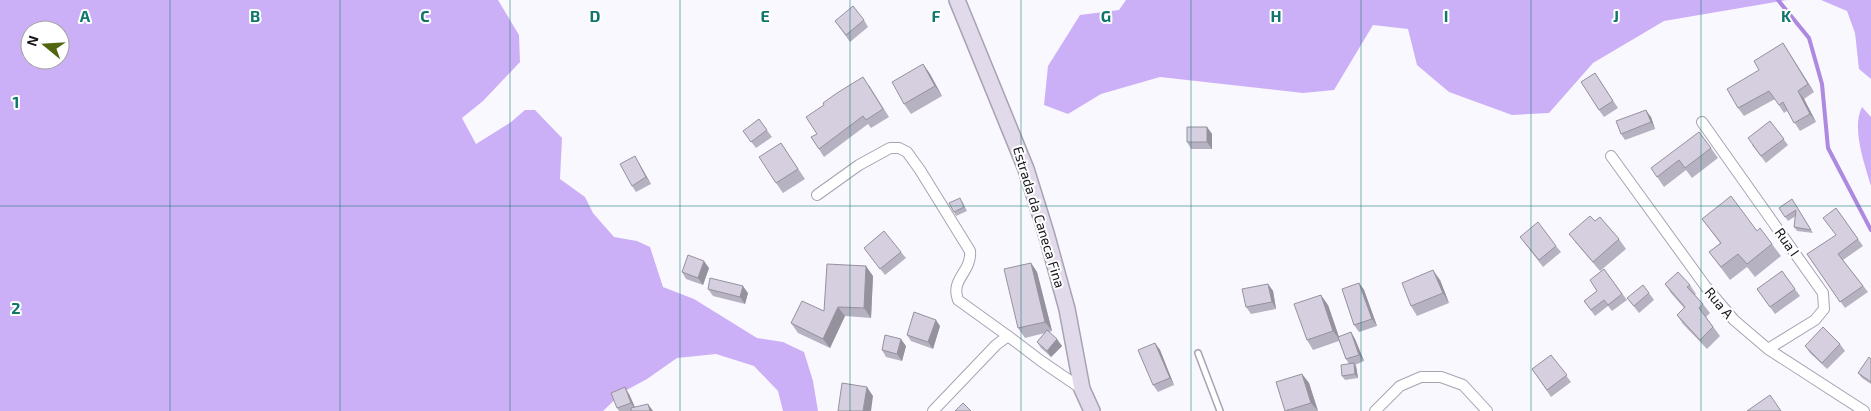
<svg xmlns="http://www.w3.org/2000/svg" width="1871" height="411" viewBox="0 0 1871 411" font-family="'Exo 2',sans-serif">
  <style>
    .forest { fill: #ccb0f7; fill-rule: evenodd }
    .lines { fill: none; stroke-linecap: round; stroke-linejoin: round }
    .stream { stroke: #ad89e0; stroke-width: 4 }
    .lane-casing { stroke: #a8a2b2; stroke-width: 8 }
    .street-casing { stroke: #a8a2b2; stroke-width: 12 }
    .secondary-casing { stroke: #a8a2b2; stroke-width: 18 }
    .lane { stroke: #fff; stroke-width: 5 }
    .street { stroke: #fff; stroke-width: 10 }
    .secondary { stroke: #e1daeb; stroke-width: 15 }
    .wall { fill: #b7b2c1 }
    .shaded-wall { fill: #95919d }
    .building { fill: #d5cfe0; stroke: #95919d }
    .grid { fill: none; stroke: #0f766e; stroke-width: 1; stroke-opacity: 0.55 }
    .labels { text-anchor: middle; stroke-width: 4; stroke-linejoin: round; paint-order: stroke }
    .street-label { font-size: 14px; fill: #18161c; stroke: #fff }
    .grid-label { font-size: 16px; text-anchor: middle; font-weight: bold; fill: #0f766e; stroke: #fff; stroke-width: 4; stroke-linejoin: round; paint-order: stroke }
  </style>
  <rect width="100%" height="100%" fill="#faf8ff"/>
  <path class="forest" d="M0,0H498L519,35L520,62L483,101L462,118L476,144L511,122L525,110H535L562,138L560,179L585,197L593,213L614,237L637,241L650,247L663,287L694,299L757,338L783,342L804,352L813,381L818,411H783L778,391L754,366L716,354L677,358L647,379L623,392L603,411H0ZM30,30H60V60H30Z
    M1126,0H1787L1664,21L1593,63L1549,113L1512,115L1449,92L1417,65L1408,29L1373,25L1334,90L1303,93L1160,77L1101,94L1068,114L1044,105L1048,66L1080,15L1119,10Z
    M1821,0H1871V79L1859,69L1855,33L1847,11Z
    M1862,107L1871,117V186C1865,165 1851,128 1862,107Z"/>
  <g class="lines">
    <path class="stream" d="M1778,0L1809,38L1822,84L1828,148L1871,230"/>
    <g class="lane-casing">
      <path id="lane" d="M1198,353L1220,411"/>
    </g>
    <g class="street-casing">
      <path id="street" d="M1702,122L1823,293L1824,309L1815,320L1768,349
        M1611,156L1706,287L1734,320L1768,349L1864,411
        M817,195L859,165L890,148H899L907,152L920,170L970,251C972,272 950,279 958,300L1008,336
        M933,411L996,345L1008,336L1041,361L1082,389
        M1375,411L1400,386L1421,377H1441L1463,385L1487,411"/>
    </g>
    <g class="secondary-casing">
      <path id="secondary" d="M957,0L1026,169L1046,233L1067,309L1082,389L1092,411"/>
    </g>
    <use href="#lane" class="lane"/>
    <use href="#street" class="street"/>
    <use href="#secondary" class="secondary"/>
  </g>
  <path class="wall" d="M864,20L868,27L850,42L835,21Z
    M1783,43L1814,92L1804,99L1816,122L1800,131L1787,111L1784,113L1775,99L1744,116L1738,108L1759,70Z
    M923,64L930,74L942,96L911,114L904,104Z
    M1595,73L1618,108L1604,117L1599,110Z
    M869,85L889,117L871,128L868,124L824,157L811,137L817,134Z
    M1651,117L1655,129L1625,140L1621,134Z
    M759,119L772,137L756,148L743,131Z
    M1770,121L1788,145L1766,163L1752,145Z
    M1207,127L1212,134V149H1191L1187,142Z
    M781,143L805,179L783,193L776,183Z
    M1711,148L1718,158L1692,178L1686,170L1664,187L1651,168Z
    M639,163L651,184L636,192L632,186Z
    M1792,199L1813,233L1797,231L1794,227L1796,216L1788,221L1779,208Z
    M962,201L967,211L956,216L954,212Z
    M1836,208L1863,246L1843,260L1868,292L1845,308L1807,254L1836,236Z
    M1702,219L1757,231L1772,244L1781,256L1755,277L1747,267L1730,280L1709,252L1720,243Z
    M1595,221L1619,239L1626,249L1600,271L1576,243L1569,234Z
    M1520,237L1556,246L1561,252L1543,267Z
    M864,248L901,252L906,258L885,275Z
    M1031,263L1037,272L1052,331L1049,332L1062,346L1051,357L1041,348L1037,342L1045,333L1025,338L1018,328Z
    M709,268L703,285L686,279L682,272Z
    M1604,269L1627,300L1612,311L1608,306L1595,316L1584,301L1597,291Z
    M1782,271L1800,296L1775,314L1757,289Z
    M873,276L871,318L845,316L830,348L798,333L791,323L824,311Z
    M1440,280L1449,303L1417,316L1411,306Z
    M1359,283L1364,290L1377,326L1359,332L1354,325Z
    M1268,284L1273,291L1276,309L1251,314L1246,307Z
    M1665,284L1690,285L1696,294L1695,295L1703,304L1710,313L1706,317L1720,336L1707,349L1683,324L1677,315L1684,308L1671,293Z
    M708,289L748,293L745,304L713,296Z
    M1649,293L1654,300L1639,313L1627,298Z
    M1328,305L1339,337L1351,332L1355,339L1364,361L1355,365L1356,366L1358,378L1345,380L1342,376L1349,364L1346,359L1339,341L1313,350L1307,340Z
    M940,326L933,349L911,341L907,335Z
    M1155,343L1160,350L1174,385L1158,392L1153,385Z
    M1840,344L1845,351L1827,369L1810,353L1805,346Z
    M906,346L902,361L886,357L882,350Z
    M1551,355L1571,382L1551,397L1532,369Z
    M1871,359V384L1862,378L1858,373Z
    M1302,374L1309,383L1318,411H1285Z
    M629,394L635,407L653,411H619L617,408Z"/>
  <path class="shaded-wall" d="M1783,43L1788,51L1814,92L1808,84Z
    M923,64L930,74L942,96L935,86Z
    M1798,91L1804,99L1816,122L1810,114Z
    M1646,110L1651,117L1655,129L1651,122Z
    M1207,127L1212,134V149L1207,142Z
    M635,156L651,184L646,177Z
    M704,261L709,268L703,285L698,278Z
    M1031,263L1037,272L1052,331L1045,322Z
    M866,266L873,276L871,318L864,308Z
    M1433,270L1440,280L1449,303L1443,293Z
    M1359,283L1364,290L1377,326L1372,319Z
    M1268,284L1273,291L1276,309L1272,302Z
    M743,286L748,293L745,304L740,297Z
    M1321,295L1328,305L1340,340L1333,331Z
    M838,307L845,316L830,348L823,339Z
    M936,320L940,326L933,349L928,342Z
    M1351,332L1355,339L1364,361L1359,355Z
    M901,339L906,346L902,361L897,354Z
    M1057,339L1062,346L1051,357L1047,351Z
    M1155,343L1160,350L1174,385L1170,378Z
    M1354,363L1356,366L1358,378L1355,374Z
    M1302,374L1309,383L1318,411L1311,403Z
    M625,387L629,394L636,410L631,403Z
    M867,387L873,396L871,411H863Z
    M648,404L653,411H650Z"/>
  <path class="building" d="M853,6L864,20L846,35L835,21Z
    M1783,43L1808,84L1798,91L1810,114L1794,123L1783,102L1779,105L1769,91L1738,108L1727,89L1759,70L1754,61Z
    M923,64L935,86L904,104L892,82Z
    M1595,73L1613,101L1599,110L1581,82Z
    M863,77L883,109L866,120L863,116L819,149L811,137L817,134L806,117L824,105L823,103L837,93Z
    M1646,110L1651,122L1621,134L1616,121Z
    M759,119L767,130L751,142L743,131Z
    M1770,121L1784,139L1761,156L1748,138Z
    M1187,127H1207V142H1187Z
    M1699,132L1711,148L1685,168L1679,160L1657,177L1651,168Z
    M781,143L798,169L776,183L759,157Z
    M635,156L646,177L632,186L620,164Z
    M1731,196L1757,231L1760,228L1772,244L1747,264L1738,254L1721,267L1709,252L1721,243L1702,219Z
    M960,198L964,207L954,212L949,203Z
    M1792,199L1811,230L1794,227L1796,210L1785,217L1779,208Z
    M1836,208L1858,239L1838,254L1863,286L1840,302L1807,254L1836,235L1823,218Z
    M1590,216L1595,221L1600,217L1619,239L1593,262L1569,234Z
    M1538,222L1556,246L1539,260L1520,237Z
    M884,231L901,252L880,269L864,248Z
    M688,255L704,261L698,278L682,272Z
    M1031,263L1045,322L1018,328L1004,269Z
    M827,264L866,266L864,308L838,307L823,339L791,323L802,301L824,311Z
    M1604,269L1622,294L1608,305L1604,300L1591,310L1584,301L1597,291L1590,280Z
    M1433,270L1443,293L1411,306L1402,283Z
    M1782,271L1795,289L1770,307L1757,289Z
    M1678,272L1690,285L1687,287L1703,304L1699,308L1713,327L1700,340L1677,315L1685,307L1665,284Z
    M710,278L743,286L740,297L708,289Z
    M1359,283L1372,319L1354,325L1342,289Z
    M1268,284L1272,302L1246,307L1242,289Z
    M1643,285L1649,293L1634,306L1627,298Z
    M1321,295L1333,331L1307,340L1294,304Z
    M914,312L936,320L928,342L907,335Z
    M1823,327L1840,344L1822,363L1805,346Z
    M1047,330L1057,339L1047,351L1037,342Z
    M1351,332L1359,355L1346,359L1338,337Z
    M885,335L901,339L897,354L882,350Z
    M1155,343L1170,378L1153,385L1138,350Z
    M1551,355L1567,375L1547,390L1532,369Z
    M1869,357L1871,359V382L1858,373Z
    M1354,363L1355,374L1342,376L1341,365Z
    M1302,374L1311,403L1285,411L1276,382Z
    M842,383L867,387L863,411H838Z
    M625,387L631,403L617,408L611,393Z
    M1770,395L1781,411H1747Z
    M963,403L971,411H955Z
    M648,404L650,411H631V408Z"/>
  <path class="grid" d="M170,0V411M340,0V411M510,0V411M680,0V411M850,0V411M1021,0V411M1191,0V411M1361,0V411M1531,0V411M1701,0V411M0,206H1871"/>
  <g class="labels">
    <g class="street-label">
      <text transform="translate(1039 217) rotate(73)" y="5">Estrada da Caneca Fina</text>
      <text transform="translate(1787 242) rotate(55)" y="5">Rua I</text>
      <text transform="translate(1719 303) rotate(50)" y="5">Rua A</text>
    </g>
  </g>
  <g class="grid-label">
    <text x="85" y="22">A</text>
    <text x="255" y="22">B</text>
    <text x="425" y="22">C</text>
    <text x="595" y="22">D</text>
    <text x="765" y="22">E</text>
    <text x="936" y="22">F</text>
    <text x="1106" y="22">G</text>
    <text x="1276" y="22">H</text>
    <text x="1446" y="22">I</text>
    <text x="1616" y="22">J</text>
    <text x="1786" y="22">K</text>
    <text x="16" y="108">1</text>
    <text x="16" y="314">2</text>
  </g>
  <g transform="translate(45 45) rotate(288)"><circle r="24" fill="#ffffff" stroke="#a3a2a4"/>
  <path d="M0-4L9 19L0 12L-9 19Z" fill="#51650f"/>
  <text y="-8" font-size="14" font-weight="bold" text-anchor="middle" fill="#18161c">N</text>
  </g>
</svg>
